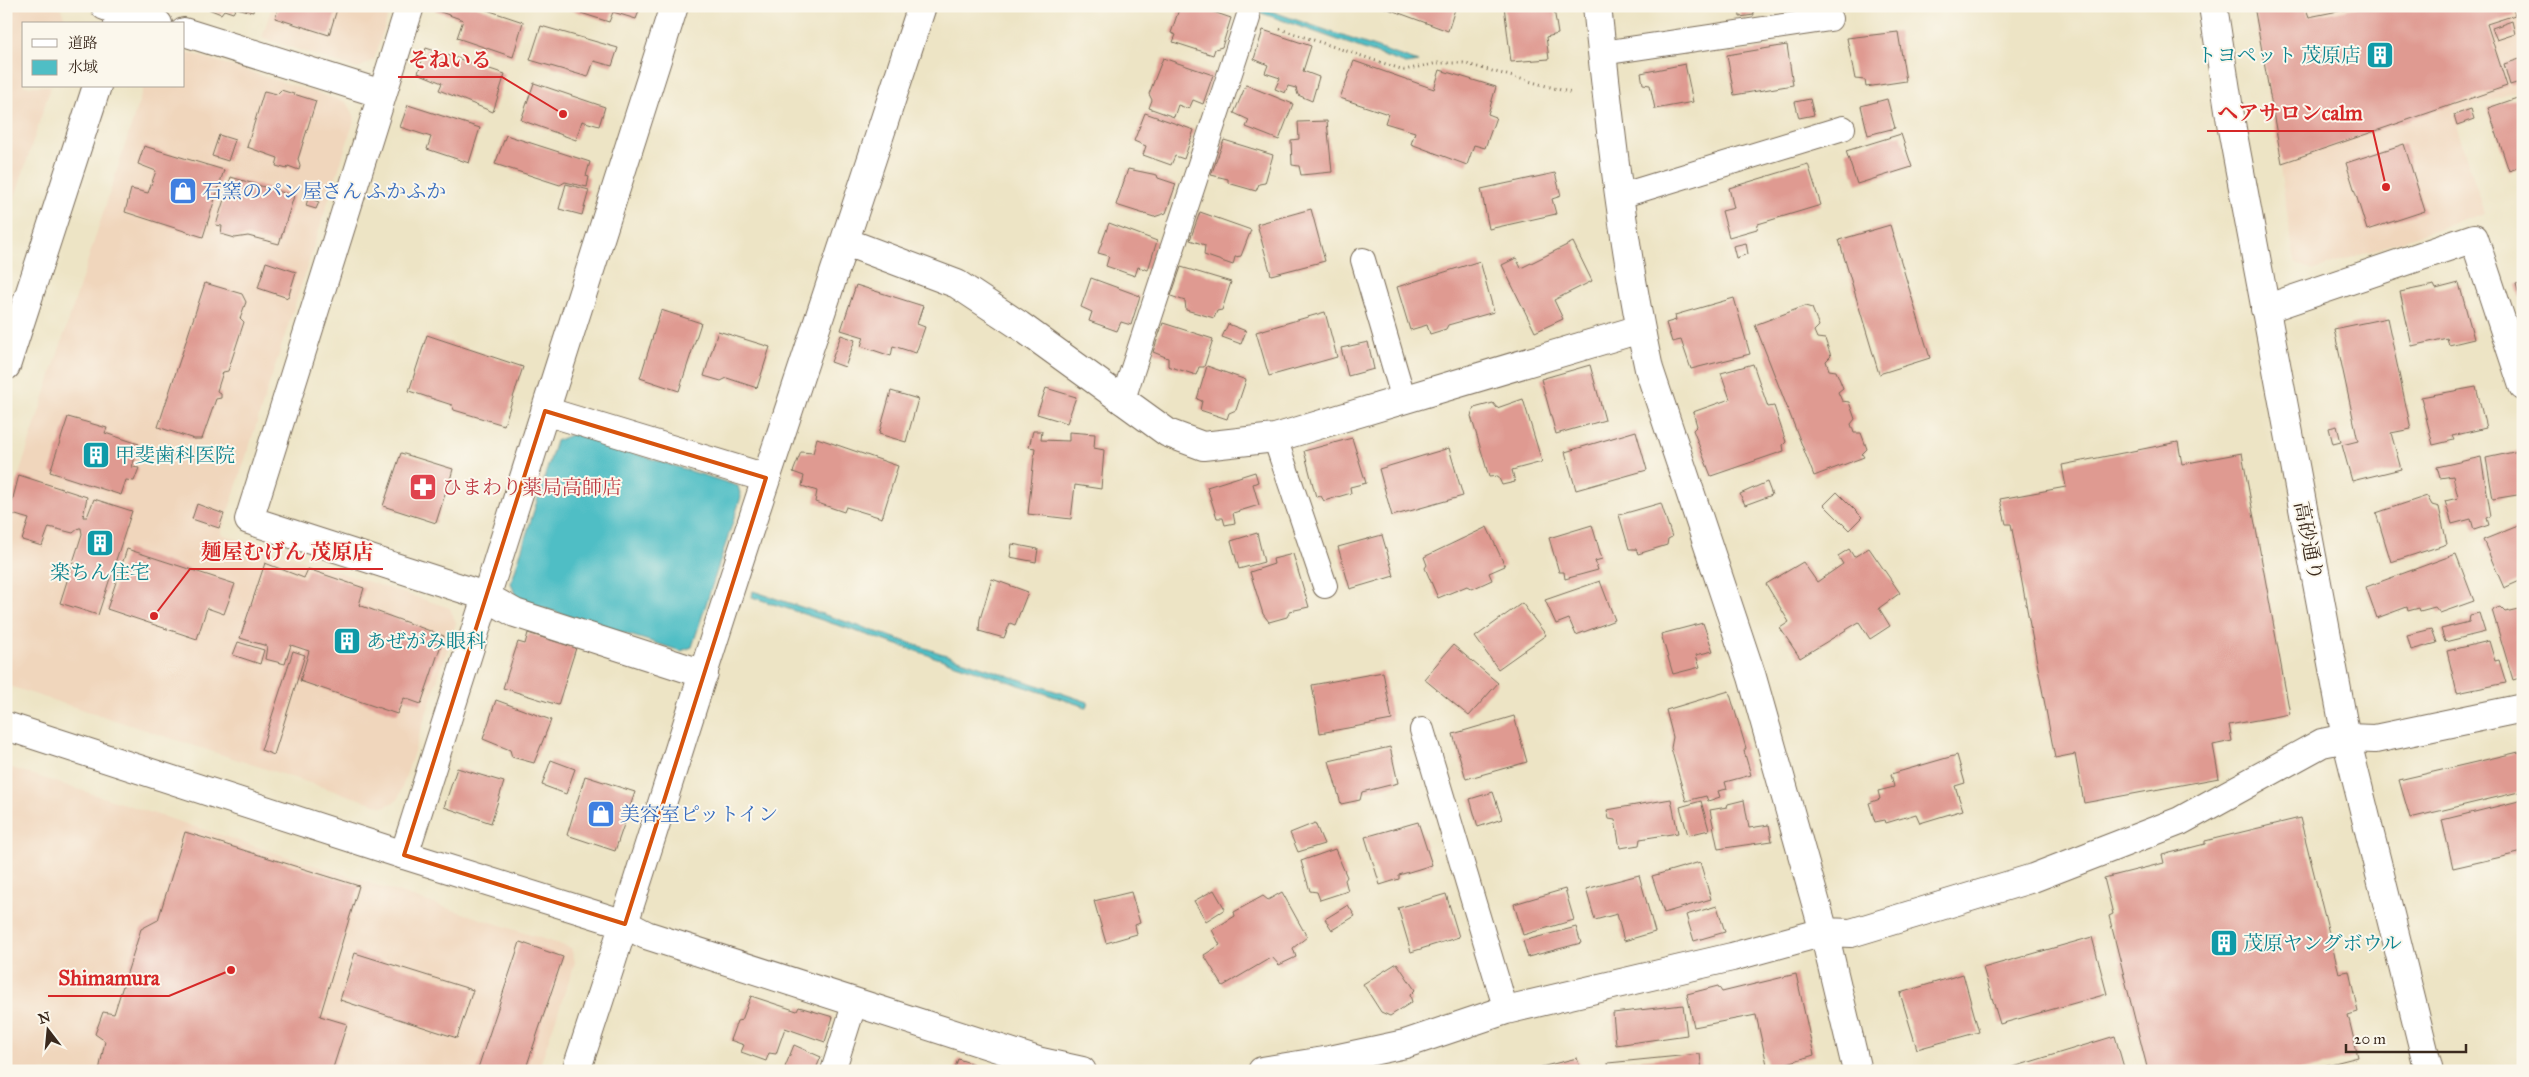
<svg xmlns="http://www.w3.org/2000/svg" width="2529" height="1077" viewBox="0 0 2529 1077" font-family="'IM FELL Great Primer','Noto Serif JP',serif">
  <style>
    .built { fill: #f0d6bc }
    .water { fill: #4fbec5; stroke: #457472 }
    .building { fill: #df9a91 }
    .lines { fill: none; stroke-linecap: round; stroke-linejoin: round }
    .lane-casing { stroke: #796b58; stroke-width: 26 }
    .street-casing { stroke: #796b58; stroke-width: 30 }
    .secondary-casing { stroke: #796b58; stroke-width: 30 }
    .path { stroke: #796b58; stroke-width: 3; stroke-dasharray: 1 4; stroke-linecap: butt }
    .lane { stroke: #fff; stroke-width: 24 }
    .street { stroke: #fff; stroke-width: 28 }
    .secondary { stroke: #fff; stroke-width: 28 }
    .marked { fill: none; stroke: #d7540e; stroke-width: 4; stroke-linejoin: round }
    .labels { text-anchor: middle; stroke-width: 4; stroke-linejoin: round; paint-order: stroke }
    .culture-label { font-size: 20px; fill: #0d838f; stroke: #fbf7ec; text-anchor: start }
    .shop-label { font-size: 20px; fill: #366cbe; stroke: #fbf7ec; text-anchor: start }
    .health-label { font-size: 20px; fill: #be3a42; stroke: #fbf7ec; text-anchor: start }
    .street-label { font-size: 20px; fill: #3b2a1e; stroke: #fbf7ec }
    .leader { fill: none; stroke: #d62828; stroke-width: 2 }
    .callout-dot { fill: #d62828; stroke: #fbf7ec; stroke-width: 2 }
    .callout-label { font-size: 21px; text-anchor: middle; font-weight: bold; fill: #d62828; stroke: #fbf7ec; stroke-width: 4; stroke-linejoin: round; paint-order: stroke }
  </style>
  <rect width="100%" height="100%" fill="#fbf7ec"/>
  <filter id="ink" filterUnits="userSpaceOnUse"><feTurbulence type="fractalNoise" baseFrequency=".02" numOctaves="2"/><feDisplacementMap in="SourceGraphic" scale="10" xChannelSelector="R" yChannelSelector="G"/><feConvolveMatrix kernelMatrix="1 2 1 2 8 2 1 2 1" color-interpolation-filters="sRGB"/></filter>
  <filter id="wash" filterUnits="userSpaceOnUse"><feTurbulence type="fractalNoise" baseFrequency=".0096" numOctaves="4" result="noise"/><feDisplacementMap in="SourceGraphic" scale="20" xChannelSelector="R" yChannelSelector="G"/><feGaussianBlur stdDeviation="1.12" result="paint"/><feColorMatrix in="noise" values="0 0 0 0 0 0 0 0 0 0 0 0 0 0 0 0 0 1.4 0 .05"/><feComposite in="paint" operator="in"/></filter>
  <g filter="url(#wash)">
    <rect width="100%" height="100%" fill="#ede4c5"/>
    <path class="built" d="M6,6H52L61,9L67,24H24V86H51L6,225Z
      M272,6H391L374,60L357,69L262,38Z
      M2254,6H2523V89L2452,113L2485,213L2312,271L2295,262Z
      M184,51L346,102L355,118L221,534L450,608L456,623L398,800L384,807L6,685V515L144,86H184Z
      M6,766L571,948L575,962L538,1071H6Z"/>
    <path class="water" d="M1242,6H1256L1418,62L1406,64Z
      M573,434L738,486L741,497L692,647L681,651L517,600L511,583L556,441Z
      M753,591L1088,702L1086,707L752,597Z"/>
    <g id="blocks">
      <path class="building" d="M201,6H254L253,12L236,8L233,13L224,10L221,14Z
        M279,6H338L329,35L275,18Z
        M436,6H475L523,22L513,57L457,38L463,20L435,10Z
        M559,6H641L636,19L613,12L609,22Z
        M1180,6H1196L1231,18L1222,47L1215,49L1213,55L1173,42L1176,35L1171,33Z
        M1380,6H1456L1448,31Z
        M1504,6H1543V10L1554,9L1558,34L1546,37L1549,59L1511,62Z
        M1739,6H1752L1754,15L1740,17Z
        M2254,6H2305L2309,17L2363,6H2512L2515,15L2487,24L2507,86L2282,163Z
        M2512,21L2515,34L2497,40L2492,28Z
        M541,26L618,48L612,66L594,61L588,77L530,60Z
        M1263,30L1311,46L1303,71L1319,77L1312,101L1298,95L1296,88L1288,86L1285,93L1275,89L1280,78L1265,73L1268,65L1254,59Z
        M1898,32L1906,81L1866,87L1865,80L1855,79L1847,38Z
        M1787,45L1793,85L1734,95L1727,55Z
        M426,48L505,74L493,112L439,90L442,83L418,73Z
        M1163,58L1213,75L1203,104L1193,100L1189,109L1178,105L1174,117L1149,108L1152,100L1149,94Z
        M2523,58V81L2510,85L2504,64Z
        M1354,61L1434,89L1440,70L1496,87L1488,114L1496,117L1485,148L1474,145L1467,165L1411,144L1415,132L1385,123L1388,114L1340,98Z
        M1685,64L1693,102L1655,109L1650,85L1643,84L1641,73Z
        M534,83L605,107L599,126L582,121L576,140L521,120Z
        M1246,85L1293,104L1279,140L1246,127L1249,120L1234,113Z
        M281,90L316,101L298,159L300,165L299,170L288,166L287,169L276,166L278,158L247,147L264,91L277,94Z
        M2523,96V166L2509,171L2488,108Z
        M1810,99L1814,115L1799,118L1795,102Z
        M1887,99L1895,128L1868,135L1861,106Z
        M408,105L480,128L469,163L427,149L431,137L400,127Z
        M2471,109L2474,119L2457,125L2454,115Z
        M1145,113L1194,130L1184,159L1175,156L1171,165L1143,155L1146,146L1134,141Z
        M1327,121L1332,172L1301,175L1299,166L1292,165L1291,140L1299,139L1298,122Z
        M1901,134L1912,167L1857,184L1846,151Z
        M219,135L235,140L228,161L212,156Z
        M506,135L590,162L586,176L589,177L587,187L565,182L560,185L495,164Z
        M1224,140L1273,155L1265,183L1259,184L1256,191L1228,183V179L1211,175Z
        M2404,144L2425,211L2367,230L2346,163Z
        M144,146L224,170L203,237L125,212L131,189L148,193L156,171L138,164Z
        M1808,164L1821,205L1758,224L1757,229L1729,237L1722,211L1734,208L1729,188Z
        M1128,169L1157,175L1158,178L1176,184L1166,213L1154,217L1116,205Z
        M1555,173L1561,196L1552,199L1556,214L1489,229L1481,189Z
        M231,177L294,196L279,244L248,236L235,238L221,234L222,226L216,225Z
        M566,184L589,190L582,215L559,209Z
        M308,198L319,202L316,209L306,206Z
        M1311,209L1325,261L1271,275L1257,224Z
        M1200,212L1251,230L1241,256L1235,257L1233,265L1204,255L1205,245L1190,240Z
        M1109,223L1157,241L1148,270L1138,267L1135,276L1106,266L1109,256L1098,253Z
        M1890,225L1930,358L1879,374L1839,240Z
        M1573,242L1592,281L1554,300L1563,319L1535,332L1502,265L1516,258L1521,268Z
        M1746,243L1748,254L1736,258L1733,246Z
        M1480,261L1494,312L1448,325L1446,329L1430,334L1427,325L1410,330L1397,287Z
        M266,262L296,272L288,298L258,288Z
        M1181,267L1231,282L1222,310L1217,311L1214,318L1186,310L1185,301L1171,296Z
        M1091,278L1140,296L1131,325L1121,322L1117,331L1089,321L1092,312L1081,307Z
        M2523,282V303L2522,304L2516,284Z
        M205,283L242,294L246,302L240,318L244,322L228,371L223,372L217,391L221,394V398L216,399L202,439H194L158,427Z
        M2459,283L2474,339L2449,345L2447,338L2412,346L2400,292L2434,285L2436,289Z
        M856,285L923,306L917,324L925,327L916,353L893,346L891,356L861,346L864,337L841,330Z
        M1734,298L1750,354L1691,369L1681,340L1672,342L1666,323L1676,320L1675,315Z
        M1805,306L1812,308L1819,326L1814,331L1817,338L1825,339L1831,356L1826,361L1829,370L1836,371L1843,388L1838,392L1842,401L1849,402L1855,419L1851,424L1854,433H1861L1867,449L1862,454L1864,457L1814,476L1755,325Z
        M661,310L701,323L679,391L640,378Z
        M1325,312L1337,357L1269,376L1256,332Z
        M2387,318L2411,429L2391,433L2401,469L2352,481L2342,445L2358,441L2334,329Z
        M1163,323L1213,339L1204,367H1199L1196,375L1168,366V358L1153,352Z
        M1228,324L1246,331L1241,344L1222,337Z
        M718,331L770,347L757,388L727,378L721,381L704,376Z
        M427,335L523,367L504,425L454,410L452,405L409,391Z
        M841,335L855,340L845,367L831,362Z
        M1368,342L1374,369L1348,376L1341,348Z
        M1753,364L1768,407L1774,406L1786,442L1783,445L1784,451L1711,476L1693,430L1697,426L1693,412L1730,399L1721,373Z
        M1590,365L1605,420L1556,434L1541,379Z
        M1207,366L1246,380L1236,410L1229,413L1227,419L1200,410L1202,401L1197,399Z
        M2476,387L2486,428L2452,436L2454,440L2433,445L2421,397Z
        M1046,388L1076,397L1067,423L1037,414Z
        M891,391L918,399L906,442L879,434Z
        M1523,399L1542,462L1512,470L1515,482L1502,485L1498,476L1489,477L1471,416L1474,408L1493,403L1497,408Z
        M68,417L107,428L105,433L139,444L132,467L139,468L134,481L126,480L121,495L50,472Z
        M2337,426L2341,442L2333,444L2329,428Z
        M1033,431H1042L1041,440L1069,441V432L1095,434L1094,448L1104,450L1101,489L1075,485L1071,519L1028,514L1035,448L1029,447Z
        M1636,431L1647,470L1576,490L1565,452Z
        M817,438L898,466L882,518L846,507L844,512L815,502L817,491L802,486L804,476L793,472L801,452L813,453Z
        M1352,438L1366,483L1350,487L1351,493L1324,501L1321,496L1316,497L1304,451Z
        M2178,442L2182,464L2242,453L2290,714L2229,725L2232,741L2213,745L2219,778L2084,803L2075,754L2055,758L2011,524H2006L2000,499L2066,487L2062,465Z
        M1449,448L1463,496L1392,516L1379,469Z
        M2523,450V494L2493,499L2486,458Z
        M401,453L453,469L450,480L457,483L453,493L446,491L436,523L383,506Z
        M2481,457L2491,516L2487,518L2489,525L2474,530L2471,519L2452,524L2445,501L2458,498L2453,476L2440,478L2437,467Z
        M1255,472L1258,482L1253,484L1259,505L1233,513L1235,523L1225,525L1223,518H1217L1207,487Z
        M19,475L87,497L83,517H87L94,499L132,511L98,615L60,603L82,534L81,528H79L73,533L49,527L42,546L22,540L29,519L9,513Z
        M1767,482L1772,495L1745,505L1740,494Z
        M1837,492L1862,517L1849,530L1824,505Z
        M2427,496L2432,505L2439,507L2447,544L2391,562L2376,513Z
        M1661,503L1672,537L1668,539L1667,545L1638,554L1636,549H1629L1619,515Z
        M197,504L224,514L219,528L192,519Z
        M2523,524L2522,580L2504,588L2483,540Z
        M1592,525L1602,559L1595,561L1598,570L1565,579L1564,572H1559L1549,538Z
        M1487,527L1505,566L1489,573L1492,580L1472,589L1467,586L1438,598L1425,568L1427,565L1424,557Z
        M1257,533L1264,562L1239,569L1231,541Z
        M1382,535L1394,576L1350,589L1338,547Z
        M1012,544L1038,549L1036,562L1010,557Z
        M1869,548L1900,593L1879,608L1890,626L1870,639L1859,622L1800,658L1780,628L1789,622L1766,584L1803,562L1817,582L1843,564L1838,556L1849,549L1854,557Z
        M127,549L235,584L224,614L207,608L197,639L107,609Z
        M1293,554L1309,607L1290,611L1287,617L1269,622L1263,614L1250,572L1274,564L1273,559Z
        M2456,554L2474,601L2440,613L2435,607L2420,611L2419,608L2408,611L2407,607L2377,618L2366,587Z
        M265,563L304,578L308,569L364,588L359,605L444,636L421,704L404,698L397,714L300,681L309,651L291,645L285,664L265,659L267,646L240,638Z
        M992,579L1028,592L1015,625L1010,623L1004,638L979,631L980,619Z
        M1600,581L1615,620L1576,635L1569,619L1556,624L1545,600Z
        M1522,603L1546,635L1498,669L1475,637Z
        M2500,607L2505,612L2523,608V677L2513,680L2492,610Z
        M2479,613L2485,632L2445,642L2441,629L2469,622L2470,615Z
        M1703,623L1713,651L1696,655L1700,667L1673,674L1661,634Z
        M2432,629L2437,643L2411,650L2407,635Z
        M528,633L576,648L558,705L503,688L518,642L525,644Z
        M2489,641L2495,661L2499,660L2506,683L2457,693L2447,651Z
        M238,642L264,650L260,664L233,655Z
        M1453,645L1498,683L1469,716L1424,679Z
        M293,651L305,655L274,755L261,750Z
        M1383,672L1392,720L1320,733L1312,685Z
        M1729,691L1746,748L1744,751L1751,775L1725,782L1727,789L1718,791L1720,797L1708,801L1706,796L1686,801L1671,748L1673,737L1666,710Z
        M496,700L551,720L534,763L512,757L510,750L483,739Z
        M1514,716L1527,762L1466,779L1453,734Z
        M1390,747L1398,783L1362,792L1360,800L1341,804L1329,761Z
        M2523,751V791L2410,818L2399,780Z
        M1957,755L1965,783L1955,786L1963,810L1920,823L1916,814L1886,823L1885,820L1875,822L1869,803L1880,799L1878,791L1894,787L1891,774Z
        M551,760L575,769L566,794L542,785Z
        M457,768L504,782L491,823L444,807Z
        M585,776L635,792L615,851L567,835Z
        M1493,792L1502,819L1478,827L1470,799Z
        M1671,799L1678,833L1640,839L1639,845L1620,848L1615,820L1609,819L1607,810Z
        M1744,800L1749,828L1769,825L1772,841L1718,849L1710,810L1727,807L1728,804Z
        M2523,800V852L2453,868L2442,820Z
        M1701,801L1709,830L1688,835L1680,807Z
        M2300,818L2339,973L2349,971L2358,1012L2348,1015L2358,1057L2303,1071H2260V1067L2246,1071H2148L2109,916L2113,914L2104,878L2164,863L2162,855L2205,844V841Z
        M1418,822L1432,865L1399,875V879L1380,885L1365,837Z
        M1315,823L1324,844L1298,852L1290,833Z
        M185,832L359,886L320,1016L347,1024L332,1071H99L105,1041L95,1034L103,1012L114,1014L141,929L158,920Z
        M1335,849L1347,877L1345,880L1348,891L1320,900L1317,892L1310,891L1301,861Z
        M1700,862L1711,899L1664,913L1652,876Z
        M1639,875L1655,932L1624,941L1617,914L1595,920L1586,889Z
        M1565,889L1574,920L1523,935L1514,904Z
        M1214,890L1225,909L1206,921L1194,901Z
        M1131,892L1140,923L1135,925L1137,934L1106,943L1094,901Z
        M1282,892L1307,937L1293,948L1296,957L1279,965L1272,957L1223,986L1204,955L1220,945L1212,930L1235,916L1234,912L1263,896L1268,900Z
        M1446,894L1459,937L1411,952L1398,908Z
        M1348,905L1355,916L1332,930L1325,919Z
        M1717,906L1725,932L1694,941L1686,915Z
        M1576,927L1581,943L1528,957L1523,941Z
        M2092,937L2107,994L2000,1024L1983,968Z
        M520,942L563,957L525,1071H477Z
        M355,953L473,990L457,1038L340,1000Z
        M1397,963L1415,990L1410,995L1412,1002L1390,1016L1381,1012L1363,984Z
        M1796,974L1814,1055L1768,1069L1756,1015L1694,1027L1687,994L1718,986L1722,992Z
        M1963,974L1979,1032L1917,1049L1900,993Z
        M751,996L797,1011L799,1007L833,1017L825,1042L785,1028L776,1054L769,1053L766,1061L741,1052L744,1045L730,1040L737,1021L742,1020Z
        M1683,1005L1687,1035L1616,1045L1613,1013Z
        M2115,1036L2125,1071H2011L2010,1068Z
        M794,1045L821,1057L815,1071H793L785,1067Z
        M1700,1054L1702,1071H1609L1608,1063Z
        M1577,1058L1581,1071H1542L1541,1067Z
        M958,1059L992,1070V1071H954Z"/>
    </g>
  </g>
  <g filter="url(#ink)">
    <use href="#blocks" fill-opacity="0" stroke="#796b58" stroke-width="1"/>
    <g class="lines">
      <g class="lane-casing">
        <path id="lane" d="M1602,53L1830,19
          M1620,196L1843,128
          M1363,260L1404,400
          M1122,402L1248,18
          M1275,438L1325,586
          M1422,730L1506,1010
          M833,1071L855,1002"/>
      </g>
      <g class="street-casing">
        <path id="street" d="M105,6L158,24
          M410,6L249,520L485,596L515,613L704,674
          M1597,6C1610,127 1623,250 1649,369L1752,677L1824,932L1857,1071
          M184,32L382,94
          M846,242L957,284L1019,325L1168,433L1203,446L1275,438L1640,329
          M2265,309L2474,238L2523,386
          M545,411L766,478
          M404,855L674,6
          M625,924L646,935L1041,1062L1082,1071
          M576,1071C642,873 701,674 767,476C818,320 871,163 922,6
          M1262,1071L1330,1060L1405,1044L1506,1010L1732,957L1824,932L1851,933L2033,878L2180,821L2322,743L2346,738L2375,739L2523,708"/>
      </g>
      <g class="secondary-casing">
        <path id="secondary" d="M2213,6L2232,129L2346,738L2429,1071
          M118,24L123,6
          M6,366L97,86
          M6,726L404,855L625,924"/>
      </g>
      <path class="path" d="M1280,29L1404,70L1438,63H1463L1572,93"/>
      <use href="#lane" class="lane"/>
      <use href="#street" class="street"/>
      <use href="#secondary" class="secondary"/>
    </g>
  </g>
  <path class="marked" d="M545,411L766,478L625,924L404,855Z"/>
  <defs>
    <g id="building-square" transform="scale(1.4375)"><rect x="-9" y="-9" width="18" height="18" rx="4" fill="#0f9aa8" stroke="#fbf7ec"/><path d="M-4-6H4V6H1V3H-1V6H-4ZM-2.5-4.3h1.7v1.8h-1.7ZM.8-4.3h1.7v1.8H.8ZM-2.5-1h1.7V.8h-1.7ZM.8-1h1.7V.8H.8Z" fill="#fff"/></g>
    <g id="shop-square" transform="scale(1.4375)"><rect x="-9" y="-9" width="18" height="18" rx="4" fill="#3f7fe0" stroke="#fbf7ec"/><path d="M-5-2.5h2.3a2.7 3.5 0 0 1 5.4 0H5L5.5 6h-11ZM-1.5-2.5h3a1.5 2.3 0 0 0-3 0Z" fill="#fff"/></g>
    <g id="pharmacy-square" transform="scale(1.4375)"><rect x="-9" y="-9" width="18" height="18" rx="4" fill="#e0444e" stroke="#fbf7ec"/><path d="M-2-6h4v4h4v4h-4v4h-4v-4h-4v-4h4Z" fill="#fff"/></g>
  </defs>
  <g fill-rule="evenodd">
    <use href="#building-square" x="2380" y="55"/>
    <use href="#shop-square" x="183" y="191"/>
    <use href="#building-square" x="96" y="455"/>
    <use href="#pharmacy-square" x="423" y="487"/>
    <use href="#building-square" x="100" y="543"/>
    <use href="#building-square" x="347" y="641"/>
    <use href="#shop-square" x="601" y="814"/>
    <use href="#building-square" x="2224" y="943"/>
  </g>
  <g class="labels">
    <g class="culture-label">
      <text x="2361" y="62" text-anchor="end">トヨペット 茂原店</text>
      <text x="115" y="462">甲斐歯科医院</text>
      <text x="100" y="579" text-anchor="middle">楽ちん住宅</text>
      <text x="366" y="648">あぜがみ眼科</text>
      <text x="2243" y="950">茂原ヤングボウル</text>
    </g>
    <g class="shop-label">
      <text x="202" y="198">石窯のパン屋さん ふかふか</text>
      <text x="620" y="821">美容室ピットイン</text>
    </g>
    <g class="health-label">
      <text x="442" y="494">ひまわり薬局高師店</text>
    </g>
    <g class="street-label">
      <text transform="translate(2309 541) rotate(79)" y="7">高砂通り</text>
    </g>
  </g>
  <path class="leader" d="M563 114L502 77H398M2386 187L2373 131H2207M154 616L190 569H383M231 970L169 996H48"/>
  <g class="callout-dot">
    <circle cx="563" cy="114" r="5"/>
    <circle cx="2386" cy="187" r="5"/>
    <circle cx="154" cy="616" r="5"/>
    <circle cx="231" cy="970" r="5"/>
  </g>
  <g class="callout-label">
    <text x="450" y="67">そねいる</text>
    <text x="2290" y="120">ヘアサロンcalm</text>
    <text x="287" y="559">麺屋むげん 茂原店</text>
    <text x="109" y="985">Shimamura</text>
  </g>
  <rect width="2529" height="1077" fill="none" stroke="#fbf7ec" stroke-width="25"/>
  <rect x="22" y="22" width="162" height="65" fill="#fbf7ec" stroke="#aea59a"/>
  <rect x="32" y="39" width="25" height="8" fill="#ffffff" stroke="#aea59a"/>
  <text x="68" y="48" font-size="15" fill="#3b2a1e">道路</text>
  <rect x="32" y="60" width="25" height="15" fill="#4fbec5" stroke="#aea59a"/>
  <text x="68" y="72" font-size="15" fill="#3b2a1e">水域</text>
  <g transform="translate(48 1030) rotate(344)" stroke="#fbf7ec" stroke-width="4" paint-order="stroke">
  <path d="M0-4L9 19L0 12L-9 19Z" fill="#3b2a1e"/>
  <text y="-8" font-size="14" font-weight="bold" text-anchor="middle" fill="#3b2a1e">N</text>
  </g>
  <path d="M2346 1044v8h120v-8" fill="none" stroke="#3b2a1e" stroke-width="2.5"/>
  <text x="2354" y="1044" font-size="15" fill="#3b2a1e" stroke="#fbf7ec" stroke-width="4" paint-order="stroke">20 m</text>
</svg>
